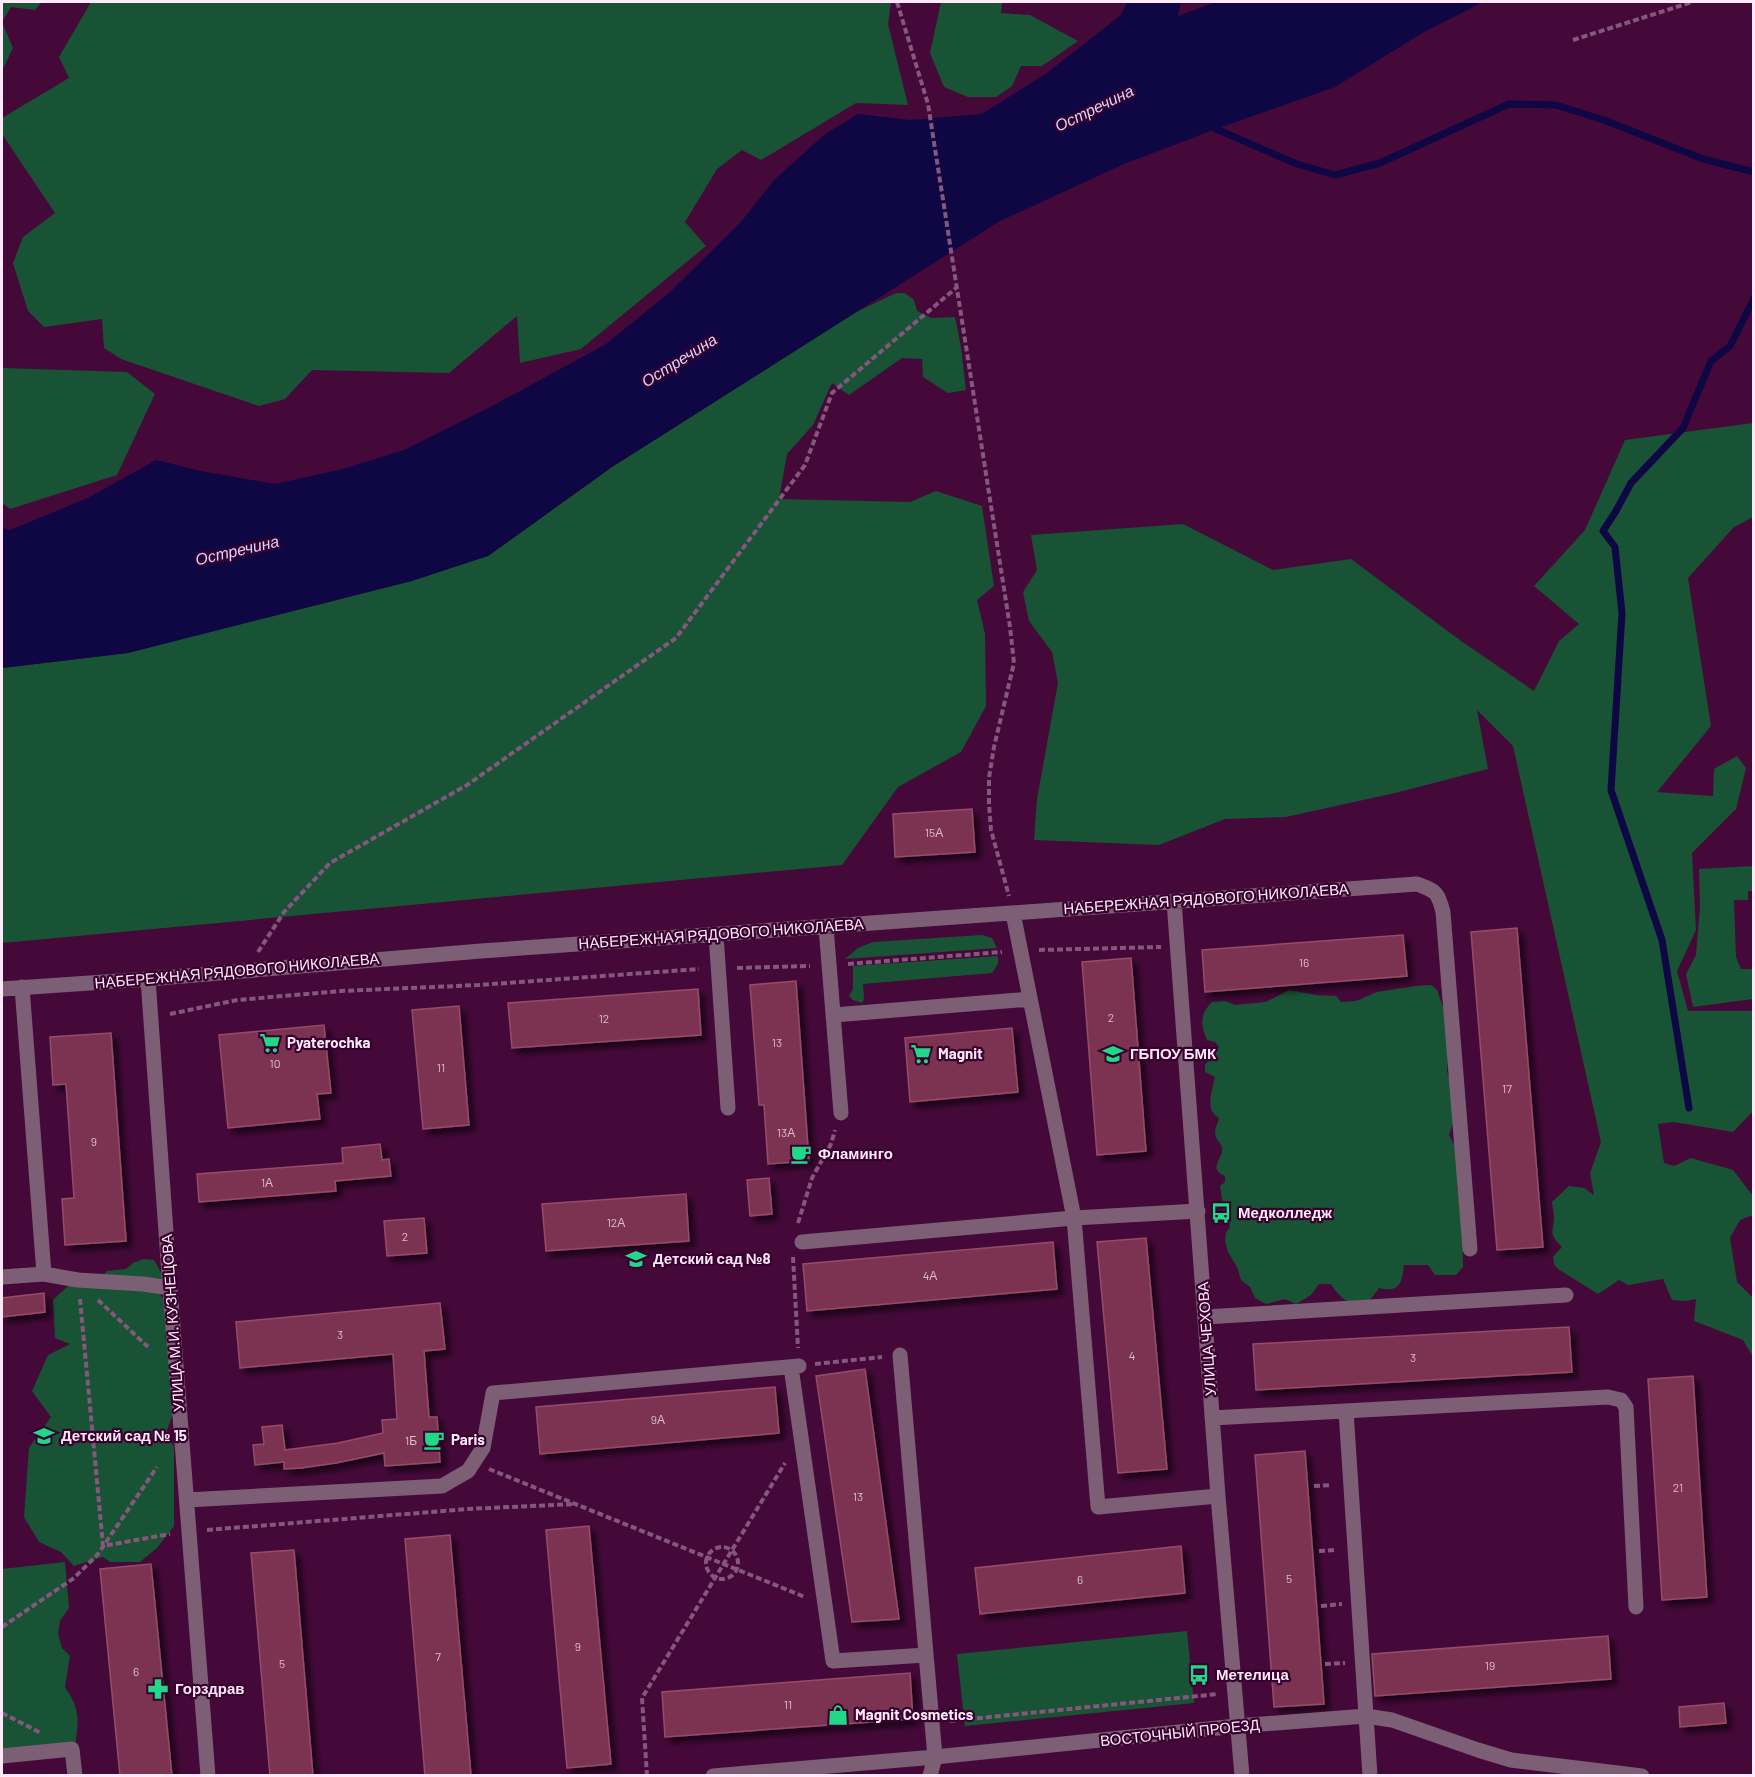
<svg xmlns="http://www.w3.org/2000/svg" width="1755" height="1777" viewBox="0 0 1755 1777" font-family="Barlow,sans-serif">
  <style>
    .green { fill: #185335 }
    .water { fill: #0f0644 }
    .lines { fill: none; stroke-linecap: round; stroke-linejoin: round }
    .stream { stroke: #0f0644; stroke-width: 7 }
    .building { fill: #7c3351; stroke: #964c69; stroke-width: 1.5; filter: url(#shadow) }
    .path { stroke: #85577c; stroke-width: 4; stroke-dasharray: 6 3; stroke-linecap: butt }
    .minor { stroke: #7c5f74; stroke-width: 15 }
    .labels { text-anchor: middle; stroke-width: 4.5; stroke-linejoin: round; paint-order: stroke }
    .number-label { font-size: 12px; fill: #debcce }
    .street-label { font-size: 15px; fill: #ffe9f8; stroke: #38002f }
    .poi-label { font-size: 15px; font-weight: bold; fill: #ffe9f8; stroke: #38002f; text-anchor: start }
    .water-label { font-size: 16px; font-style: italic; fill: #cfd7fe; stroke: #38002f }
  </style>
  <defs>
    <filter id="shadow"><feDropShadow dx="5.5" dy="5.5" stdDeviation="3" flood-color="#0009"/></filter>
  </defs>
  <rect width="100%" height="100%" fill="#440939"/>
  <path class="green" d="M2,2H42L35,10L11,7L2,22L13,48L2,71Z
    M91,2H891L888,24L908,105L856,103L761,160L742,150L717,169L685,222L706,246L581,349L520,363L517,316L449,373L312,370L285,399L259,406L121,359L104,348L102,319L44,327L28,311L13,263L23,237L55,213L2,134V118L69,78L59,57Z
    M941,2H1002L1001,13L1030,15L1078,41L1042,66H1021L1012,86L996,97H968L944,87L930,53Z
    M896,293H905L914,300L917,311L931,318L955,317L961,347L966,390L948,393L923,377L922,359L902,358L849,395L832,383L813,425L787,454L779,499L910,502L936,491L982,506L994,586L977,600L985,634L986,706L961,752L898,787L842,865L2,943V668L128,653L488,556L612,467L854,313Z
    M2,368L127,372L155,394L117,475L10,509L2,503Z
    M1753,423V517L1734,527L1688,578L1711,726L1657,792L1713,796L1714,769L1737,756L1746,768L1736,809L1692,853L1696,930L1677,971L1688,1011H1753V1111L1733,1132L1674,1122L1658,1124L1664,1163L1674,1166L1691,1158L1733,1170L1753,1196V1215L1740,1220L1730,1238L1737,1282L1753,1298V1357L1743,1340L1694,1321L1696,1299L1685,1301L1672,1300L1663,1279L1628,1285L1619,1280L1598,1294L1558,1269L1554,1264L1553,1257L1562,1247C1547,1232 1554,1234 1554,1216C1554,1212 1552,1206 1552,1202L1569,1186L1584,1188L1594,1195L1590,1173L1601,1142L1513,746L1477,710L1488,769L1395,793L1286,817L1225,819L1159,845L1034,840L1037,799L1058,683L1052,652L1029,621L1023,592L1037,570L1031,535L1183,524L1273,570L1351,559L1461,641L1534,691L1559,641L1579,624L1534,586L1585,530L1625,440Z
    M1753,866V891H1748V900H1734L1736,957L1741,969H1753V999L1693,1007L1686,974L1696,955L1700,906L1699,869Z
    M982,935L992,938L997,948L845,959L858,948L873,942Z
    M998,956V964L992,973L863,984L864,999L862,1003L853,1000L849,996L853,989V966Z
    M1431,985L1437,990L1444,1010L1448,1051L1447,1071L1454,1094L1455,1116L1449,1135C1458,1152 1466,1169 1457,1187L1462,1205L1463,1267L1456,1275H1435L1428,1265H1404C1402,1283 1400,1293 1379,1288C1376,1292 1373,1297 1369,1300C1354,1312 1338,1296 1331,1284H1319L1311,1295L1296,1304L1285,1299L1266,1304L1255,1298L1250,1287L1241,1280L1237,1267L1228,1252L1225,1241L1226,1233L1230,1227L1224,1212L1220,1186L1225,1182V1176C1209,1169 1220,1162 1222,1151C1223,1145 1218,1142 1216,1137C1213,1131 1218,1124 1219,1118C1204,1109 1212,1092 1215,1077L1205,1072V1065L1219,1047L1215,1042L1207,1040C1200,1024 1200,1014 1212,1002L1225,1001L1235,1005L1266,1002L1289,990L1316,995L1336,996L1341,1002L1356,1001L1377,992L1415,986Z
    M144,1259L154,1260L164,1278L158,1293C170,1305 174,1319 165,1336L170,1351L174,1411L166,1433L174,1447V1526L157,1548L140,1562H110L103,1557L74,1566L61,1552L39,1542L24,1517L29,1448L51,1417L32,1391L48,1355L70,1344L55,1338L53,1300L69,1285H95L107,1271L126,1269L133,1263Z
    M65,1562L69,1608L60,1621L58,1634L62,1648L70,1656L65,1687C80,1709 79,1720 75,1746L2,1752V1569Z
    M1187,1631L1194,1703L965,1726L957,1654Z"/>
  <path class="water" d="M1127,2H1181L1178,16L1216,2H1483L1424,32L1335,87L1216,129L1124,164L1000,221L612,467L488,556L412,581L128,653L2,668V528L10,530L88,498L156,460L201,471L275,484L343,469L404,450L494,405L606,344L669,293L741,222L774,180L824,135L858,114L910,120L982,114L1047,73L1121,15Z"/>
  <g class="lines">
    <path class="stream" d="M1211,124L1216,129L1297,164L1335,175L1380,163L1509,104L1556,105L1604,120L1703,159L1754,172
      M1689,1108L1662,940L1611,790L1622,613L1615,547L1603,531L1616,511L1631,483L1683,428L1711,361L1730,346L1754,298"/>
  </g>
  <path class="building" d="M972,809L975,852L895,857L893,814Z
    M1517,928L1543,1247L1497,1250L1471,932Z
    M1403,935L1407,976L1205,992L1202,950Z
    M1131,958L1146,1151L1097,1155L1082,962Z
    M796,981L809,1161L768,1164L764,1105H759L750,985Z
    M698,989L701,1035L512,1048L508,1003Z
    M459,1006L469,1125L423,1129L412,1010Z
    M324,1025L331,1093L317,1094L320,1119L228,1128L219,1035Z
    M1012,1028L1018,1092L910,1102L905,1038Z
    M111,1033L126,1241L65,1245L62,1199L74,1198L66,1084L53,1085L50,1037Z
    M380,1144L382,1160L389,1159L391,1176L335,1181L336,1191L199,1202L197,1174L343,1163L342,1148Z
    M769,1178L772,1214L750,1216L747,1180Z
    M686,1194L689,1241L546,1251L542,1204Z
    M424,1218L427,1253L387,1256L384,1221Z
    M1146,1238L1167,1469L1118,1473L1097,1242Z
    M1053,1242L1057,1289L807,1311L803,1264Z
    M44,1293L45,1312L2,1317V1298Z
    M440,1303L445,1349L424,1351L429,1417H437L440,1462L385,1466L384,1453L336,1463L301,1468L284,1469V1462L255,1465L253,1445L264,1444L262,1427L282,1425L285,1450L338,1443L383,1433L382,1420L397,1419L393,1354L240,1368L236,1322Z
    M1569,1327L1572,1372L1256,1390L1253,1344Z
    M865,1369L899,1619L852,1622L816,1376Z
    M1693,1376L1707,1597L1662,1600L1648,1379Z
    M775,1387L779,1433L540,1454L536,1407Z
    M1305,1451L1324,1704L1274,1707L1255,1455Z
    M589,1526L611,1764L567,1768L546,1530Z
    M450,1535L471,1775L425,1776L405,1539Z
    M1181,1546L1185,1593L980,1614L975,1568Z
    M294,1550L313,1776H270L251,1553Z
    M151,1564L172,1776H120L100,1569Z
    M1608,1636L1611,1679L1375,1696L1372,1654Z
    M910,1673L913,1719L665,1737L662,1692Z
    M1724,1703L1726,1723L1680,1727L1679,1707Z"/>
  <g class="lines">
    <path class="path" d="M897,2L928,104L1010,627L1014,663L994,747L989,778V804L991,830L1009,896
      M1573,40L1692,2
      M1039,950L1161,947
      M258,952L284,912L330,863L467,785L676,638L805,465L832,393L956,288
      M848,964L1002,952
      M737,968L810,966
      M170,1014L237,1000L341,991L479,985L699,969
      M798,1223L812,1178L831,1144L835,1130
      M793,1257L798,1348
      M80,1299L103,1546L170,1534
      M98,1300L148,1347
      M815,1364L882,1357
      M489,1469L805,1597
      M1314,1486L1332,1485
      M207,1530L468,1509L575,1504
      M706 1563a16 16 0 1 1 32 0a16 16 0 1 1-32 0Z
      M1319,1551L1336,1550
      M1321,1606L1342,1604
      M2,1627L74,1578L98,1554L157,1467
      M1325,1664L1345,1663
      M2,1713L41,1733
      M950,1721L1218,1694
      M647,1776L642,1698L785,1463"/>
    <path class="minor" d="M1174,901L1218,1496L1242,1776
      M1013,913L1074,1218L1098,1507L1218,1496
      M826,927L841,1113
      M716,935L728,1108
      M148,979L170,1288L208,1776
      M22,987L44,1274L78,1280L143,1284L170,1288
      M2,989L148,979L481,951L1417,884C1436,891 1438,892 1443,912L1470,1249
      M834,1015L1030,999
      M802,1242L1074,1218L1198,1211
      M2,1277L44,1274
      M1205,1317L1566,1295
      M900,1355L935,1757L930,1776
      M791,1367L833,1661L926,1655
      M1346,1411L1370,1776
      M1212,1418L1608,1397L1621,1400L1626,1407L1636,1607
      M187,1500L442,1486L468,1471L483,1448L493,1393L799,1366
      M2,1756L72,1749L75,1776
      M713,1776L935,1757L1237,1726L1366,1716L1392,1720L1478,1750L1511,1760L1642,1776"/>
  </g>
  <defs>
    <g id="supermarket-bare" transform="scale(1.62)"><path d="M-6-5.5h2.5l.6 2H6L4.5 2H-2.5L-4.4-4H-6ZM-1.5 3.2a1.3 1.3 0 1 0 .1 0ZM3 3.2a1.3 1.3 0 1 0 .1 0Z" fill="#20d887" stroke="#38002f" stroke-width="2.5" paint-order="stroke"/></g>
    <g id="university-bare" transform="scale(1.62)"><path d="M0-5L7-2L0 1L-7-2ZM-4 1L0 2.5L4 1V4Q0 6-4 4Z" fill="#20d887" stroke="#38002f" stroke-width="2.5" paint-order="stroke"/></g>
    <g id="cafe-bare" transform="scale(1.62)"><path d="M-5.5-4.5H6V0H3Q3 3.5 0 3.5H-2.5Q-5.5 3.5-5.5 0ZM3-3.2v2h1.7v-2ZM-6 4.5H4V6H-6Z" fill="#20d887" stroke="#38002f" stroke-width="2.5" paint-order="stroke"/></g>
    <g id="bus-bare" transform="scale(1.62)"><path d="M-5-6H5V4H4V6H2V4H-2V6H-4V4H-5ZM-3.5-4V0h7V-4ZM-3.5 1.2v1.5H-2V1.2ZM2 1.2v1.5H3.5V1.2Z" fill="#20d887" stroke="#38002f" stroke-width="2.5" paint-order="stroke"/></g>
    <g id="school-bare" transform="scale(1.62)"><path d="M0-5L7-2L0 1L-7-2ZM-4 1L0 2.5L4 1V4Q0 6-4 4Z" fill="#20d887" stroke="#38002f" stroke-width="2.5" paint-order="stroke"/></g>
    <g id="pharmacy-bare" transform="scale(1.62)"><path d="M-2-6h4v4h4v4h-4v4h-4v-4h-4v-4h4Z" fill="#20d887" stroke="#38002f" stroke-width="2.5" paint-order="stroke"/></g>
    <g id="shop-bare" transform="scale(1.62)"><path d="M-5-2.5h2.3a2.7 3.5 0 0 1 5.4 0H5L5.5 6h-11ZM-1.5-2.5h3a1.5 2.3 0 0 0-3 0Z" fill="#20d887" stroke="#38002f" stroke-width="2.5" paint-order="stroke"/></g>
  </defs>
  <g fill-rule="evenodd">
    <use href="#supermarket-bare" x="270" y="1043"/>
    <use href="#supermarket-bare" x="921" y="1054"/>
    <use href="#university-bare" x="1113" y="1054"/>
    <use href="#cafe-bare" x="801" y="1154"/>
    <use href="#bus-bare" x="1221" y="1213"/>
    <use href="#school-bare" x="636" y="1259"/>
    <use href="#school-bare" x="44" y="1436"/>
    <use href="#cafe-bare" x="434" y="1440"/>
    <use href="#bus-bare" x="1199" y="1675"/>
    <use href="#pharmacy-bare" x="158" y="1689"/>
    <use href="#shop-bare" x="838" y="1715"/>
  </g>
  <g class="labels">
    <g class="number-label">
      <text x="934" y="837">15А</text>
      <text x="1304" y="967">16</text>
      <text x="1111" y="1022">2</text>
      <text x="604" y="1023">12</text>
      <text x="777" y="1047">13</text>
      <text x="275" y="1068">10</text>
      <text x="441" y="1072">11</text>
      <text x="1507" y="1093">17</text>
      <text x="786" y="1137">13А</text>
      <text x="94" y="1146">9</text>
      <text x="267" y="1187">1А</text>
      <text x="616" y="1227">12А</text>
      <text x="405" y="1241">2</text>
      <text x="930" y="1280">4А</text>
      <text x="340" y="1339">3</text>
      <text x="1132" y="1360">4</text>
      <text x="1413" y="1362">3</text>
      <text x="658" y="1424">9А</text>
      <text x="411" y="1445">1Б</text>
      <text x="1678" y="1492">21</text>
      <text x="858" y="1501">13</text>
      <text x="1289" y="1583">5</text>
      <text x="1080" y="1584">6</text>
      <text x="578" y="1651">9</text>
      <text x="438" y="1661">7</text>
      <text x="282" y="1668">5</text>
      <text x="1490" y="1670">19</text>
      <text x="136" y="1676">6</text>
      <text x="788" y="1709">11</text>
    </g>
    <g class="street-label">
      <text transform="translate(1206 899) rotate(-4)" y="5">НАБЕРЕЖНАЯ РЯДОВОГО НИКОЛАЕВА</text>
      <text transform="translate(721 934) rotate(-4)" y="5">НАБЕРЕЖНАЯ РЯДОВОГО НИКОЛАЕВА</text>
      <text transform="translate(237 971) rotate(-5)" y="5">НАБЕРЕЖНАЯ РЯДОВОГО НИКОЛАЕВА</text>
      <text transform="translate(173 1323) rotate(-94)" y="5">УЛИЦА М.И. КУЗНЕЦОВА</text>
      <text transform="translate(1207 1339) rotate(-94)" y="5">УЛИЦА ЧЕХОВА</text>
      <text transform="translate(1180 1733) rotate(-6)" y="5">ВОСТОЧНЫЙ ПРОЕЗД</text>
    </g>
    <g class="poi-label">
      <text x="287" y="1048">Pyaterochka</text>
      <text x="938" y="1059">Magnit</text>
      <text x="1130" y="1059">ГБПОУ БМК</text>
      <text x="818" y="1159">Фламинго</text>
      <text x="1238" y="1218">Медколледж</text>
      <text x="653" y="1264">Детский сад №8</text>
      <text x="61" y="1441">Детский сад № 15</text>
      <text x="451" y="1445">Paris</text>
      <text x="1216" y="1680">Метелица</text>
      <text x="175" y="1694">Горздрав</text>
      <text x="855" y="1720">Magnit Cosmetics</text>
    </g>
    <g class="water-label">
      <text transform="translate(1094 108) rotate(-26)" y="6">Остречина</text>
      <text transform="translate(679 360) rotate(-32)" y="6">Остречина</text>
      <text transform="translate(237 550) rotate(-13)" y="6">Остречина</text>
    </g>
  </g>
  <rect width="1755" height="1777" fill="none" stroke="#ffe9f8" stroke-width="6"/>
</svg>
